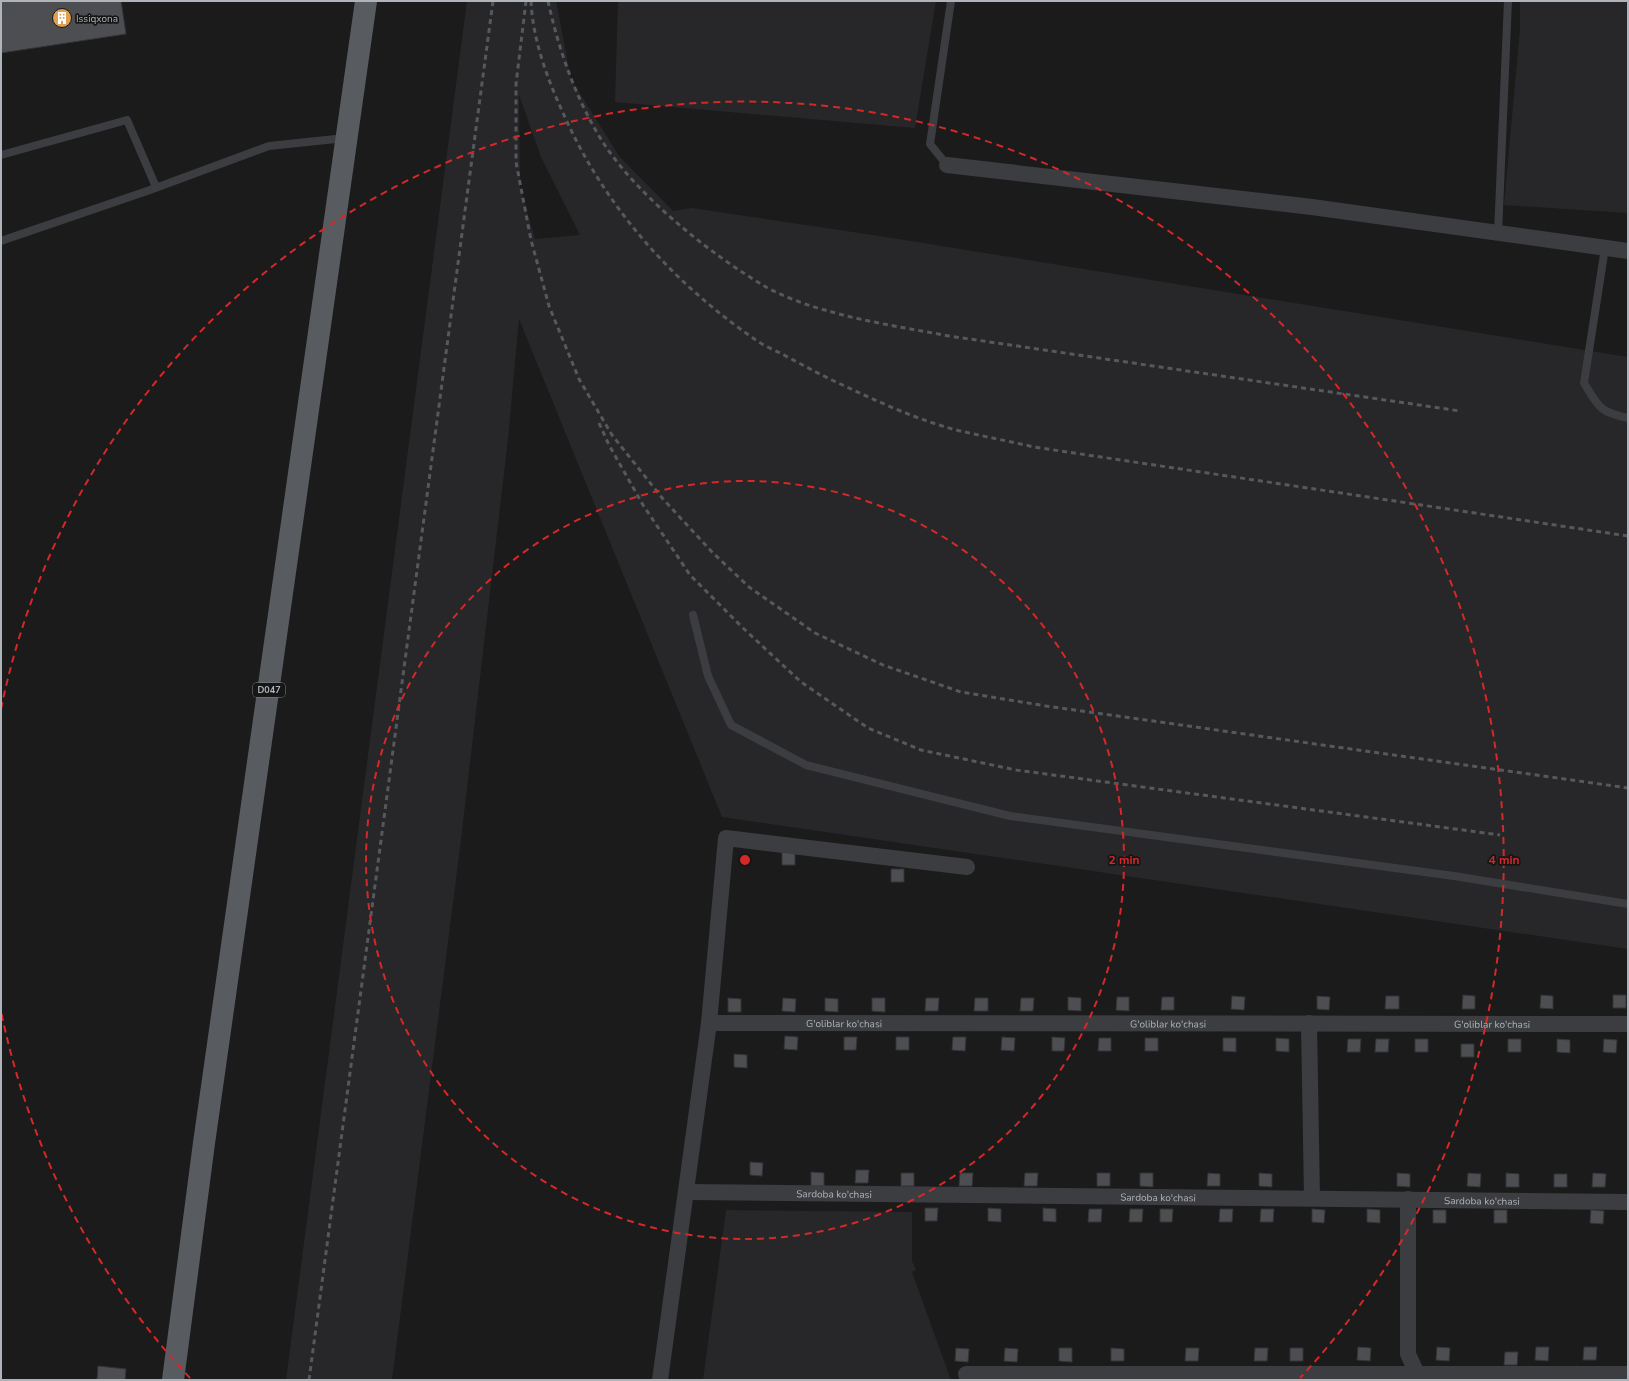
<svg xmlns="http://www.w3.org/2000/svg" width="1629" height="1381" viewBox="0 0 1629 1381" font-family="'Nunito Sans',sans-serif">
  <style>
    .built { fill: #272729; fill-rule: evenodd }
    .building { fill: #4d4e51; stroke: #353538 }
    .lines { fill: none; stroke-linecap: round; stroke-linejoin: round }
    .service { stroke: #3c3d41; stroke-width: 8 }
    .minor { stroke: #3c3d41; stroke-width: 16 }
    .primary { stroke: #585b60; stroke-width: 22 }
    .rail { stroke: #55585c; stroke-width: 3; stroke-dasharray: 5 4; stroke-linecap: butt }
    .ring { fill: none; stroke: #d62828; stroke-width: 2; stroke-dasharray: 7 5 }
    .labels { text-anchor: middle; stroke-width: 3.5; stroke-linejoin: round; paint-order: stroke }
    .shield { fill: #161617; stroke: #818489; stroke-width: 1 }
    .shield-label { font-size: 9px; font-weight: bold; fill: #afb3ba }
    .poi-label { font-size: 10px; fill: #afb3ba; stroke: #161617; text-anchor: start }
    .street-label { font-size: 10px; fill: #afb3ba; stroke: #161617 }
    .centre { fill: #d62828; stroke: #161617; stroke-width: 2 }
    .ring-label { font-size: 12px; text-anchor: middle; font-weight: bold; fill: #d62828; stroke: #161617; stroke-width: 3.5; stroke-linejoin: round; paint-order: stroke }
  </style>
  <rect width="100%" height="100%" fill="#1b1b1c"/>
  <path class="built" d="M467,1H556L571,79L619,156L673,211L692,208L886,237L1628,357V949L722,817L519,319L508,439L460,848L392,1380H286ZM519,95L541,157L580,235L535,239L520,187Z
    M618,1H936L915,128L615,102Z
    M1520,1H1628V213L1504,205L1520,29Z
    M726,1210L912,1212V1261L916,1270L912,1272L951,1380H703Z"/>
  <path class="building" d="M1,1H121L126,34L1,53Z
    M782,852H795V865H782Z
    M891,869H904V882H891Z
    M1463,995L1475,996V1009H1462Z
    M1541,995L1553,996V1009L1540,1008Z
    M1613,995H1626V1008H1613Z
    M1232,996L1245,997L1244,1010L1231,1009Z
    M1317,996L1330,997L1329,1010L1317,1009Z
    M1386,996H1399V1009H1385Z
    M1068,997L1081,998V1011L1068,1010Z
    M1117,997H1129V1011L1116,1010Z
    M1162,997H1174V1010H1161Z
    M728,998L741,999V1012H728Z
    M783,998L796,999L795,1012L782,1011Z
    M825,998L838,999V1012L825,1011Z
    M872,998H885V1012L872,1011Z
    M926,998H939L938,1011H925Z
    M975,998H988V1011H974Z
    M1021,998H1034L1033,1011H1020Z
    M785,1036L798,1037L797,1050L784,1049Z
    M844,1037H857L856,1050H844Z
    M896,1037H909V1050H896Z
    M953,1037H966L965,1051L952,1050Z
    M1002,1037L1015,1038L1014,1051L1001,1050Z
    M1052,1037L1065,1038L1064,1051H1052Z
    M1099,1038H1111V1051H1098Z
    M1145,1038H1158V1051H1145Z
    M1223,1038H1236V1052L1223,1051Z
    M1276,1038L1289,1039V1052L1276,1051Z
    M1348,1039H1361L1360,1052H1347Z
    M1376,1039H1389L1388,1052H1375Z
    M1415,1039H1428V1052H1415Z
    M1508,1039H1521V1052H1508Z
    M1557,1039L1570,1040V1053L1557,1052Z
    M1604,1039L1617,1040L1616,1053L1603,1052Z
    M1461,1044H1474V1057H1461Z
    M734,1054L747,1055V1068L734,1067Z
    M750,1162L763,1163L762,1176L750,1175Z
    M856,1170H869L868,1183H855Z
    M811,1172L824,1173V1186H811Z
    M901,1173H914V1186H901Z
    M960,1173H973L972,1186H959Z
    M1025,1173H1038L1037,1186H1024Z
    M1097,1173H1110V1186H1097Z
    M1140,1173H1153V1187L1140,1186Z
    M1208,1173L1220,1174V1186H1207Z
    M1259,1173L1272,1174V1187L1259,1186Z
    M1397,1173L1410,1174V1187L1397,1186Z
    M1468,1173L1481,1174L1480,1187L1467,1186Z
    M1506,1173L1519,1174V1187H1506Z
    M1593,1173L1606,1174L1605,1187H1592Z
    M1554,1174H1567V1187H1554Z
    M925,1208H938L937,1221H925Z
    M988,1208L1001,1209V1222L988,1221Z
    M1043,1208L1056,1209V1222L1043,1221Z
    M1089,1209H1102L1101,1222H1088Z
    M1130,1209H1143L1142,1222H1129Z
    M1160,1209H1173L1172,1222H1160Z
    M1220,1209H1233L1232,1222H1219Z
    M1261,1209H1274L1273,1222H1260Z
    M1312,1209L1325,1210L1324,1223L1312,1222Z
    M1367,1209L1380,1210V1223L1367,1222Z
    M1433,1210H1446V1223H1433Z
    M1494,1210H1507V1223H1494Z
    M1591,1210L1604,1211L1603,1224L1590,1223Z
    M1358,1347L1371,1348L1370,1361L1357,1360Z
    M1437,1347L1450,1348L1449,1361L1436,1360Z
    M1536,1347H1549L1548,1361L1535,1360Z
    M1584,1347H1597L1596,1360H1583Z
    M956,1348L969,1349L968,1362L955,1361Z
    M1005,1348L1018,1349L1017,1362L1004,1361Z
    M1059,1348H1072V1362L1059,1361Z
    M1111,1348L1124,1349V1361H1111Z
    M1186,1348H1199L1198,1361H1185Z
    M1255,1348H1268L1267,1361H1254Z
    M1290,1348H1303V1361H1290Z
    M1505,1352H1518L1517,1365H1504Z
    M98,1366L126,1369L125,1380H97Z"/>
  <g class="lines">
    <path class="service" d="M1,155L127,120L156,187
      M947,165L930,144L951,1
      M1498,233L1508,1
      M1,241L150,190L269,146L345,138
      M1605,248L1584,383C1599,407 1599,412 1628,418
      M693,615L708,676L731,725L806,765L1010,816L1454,876L1628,904"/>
    <g class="minor">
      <path d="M947,165L1312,207L1628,251"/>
      <path id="s1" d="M709,1023L1628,1024"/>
      <path d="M1309,1023L1312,1198"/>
      <path id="s2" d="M687,1192L1628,1202"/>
      <path d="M1408,1199V1354L1420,1380"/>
      <path d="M660,1380L709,1023L726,838L967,867"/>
      <path d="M968,1380L966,1374H1628"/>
    </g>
    <path class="primary" d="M173,1380L204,1143L366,1"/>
    <path class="rail" d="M526,1L516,84V162L531,240L549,306L579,379L612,435L663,499L713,553L749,587L815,633L883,665L961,692L1046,706L1628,788
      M531,1C533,45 551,88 570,128C611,213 675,284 753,338C762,345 774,350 784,355C806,367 827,378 849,388C883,404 919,420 956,430C982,436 1008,441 1034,447L1628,536
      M548,1C559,51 576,100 604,144C640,198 710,254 766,287C780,295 808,306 825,310C865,322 907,328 949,336L1460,411
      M599,423L609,445L643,505L690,575L744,629L801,682L868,728L921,750L1016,770L1500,835
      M309,1380L493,1"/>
  </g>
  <g class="ring">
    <circle cx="745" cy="860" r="379"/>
    <path d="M190 1378A759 759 0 0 1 1 1011M1 709A759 759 0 1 1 1300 1378"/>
  </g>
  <defs>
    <g id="building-disc" transform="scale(1)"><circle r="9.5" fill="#df9f50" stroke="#161617"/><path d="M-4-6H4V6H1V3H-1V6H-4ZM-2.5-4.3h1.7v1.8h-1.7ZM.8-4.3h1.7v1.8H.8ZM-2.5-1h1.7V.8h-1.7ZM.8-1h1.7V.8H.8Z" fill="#fff"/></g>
  </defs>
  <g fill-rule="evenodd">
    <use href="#building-disc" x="62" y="18"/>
  </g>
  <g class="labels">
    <rect class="shield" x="253" y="683" width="32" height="14" rx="3"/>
    <g class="shield-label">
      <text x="269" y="693">D047</text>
    </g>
    <g class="poi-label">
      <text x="76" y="22">Issiqxona</text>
    </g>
    <g class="street-label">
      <text dy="4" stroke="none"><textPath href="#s1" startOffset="135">G'oliblar ko'chasi</textPath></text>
      <text dy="4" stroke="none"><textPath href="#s1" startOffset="459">G'oliblar ko'chasi</textPath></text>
      <text dy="4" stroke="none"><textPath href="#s1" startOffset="783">G'oliblar ko'chasi</textPath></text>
      <text dy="4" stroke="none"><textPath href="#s2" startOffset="147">Sardoba ko'chasi</textPath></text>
      <text dy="4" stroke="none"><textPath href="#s2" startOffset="471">Sardoba ko'chasi</textPath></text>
      <text dy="4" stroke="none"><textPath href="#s2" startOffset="795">Sardoba ko'chasi</textPath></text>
    </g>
  </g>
  <circle cx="745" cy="860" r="6" class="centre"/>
  <g class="ring-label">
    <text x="1124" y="864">2 min</text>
    <text x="1504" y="864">4 min</text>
  </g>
  <rect width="1629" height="1381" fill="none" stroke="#afb3ba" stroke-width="4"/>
</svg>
